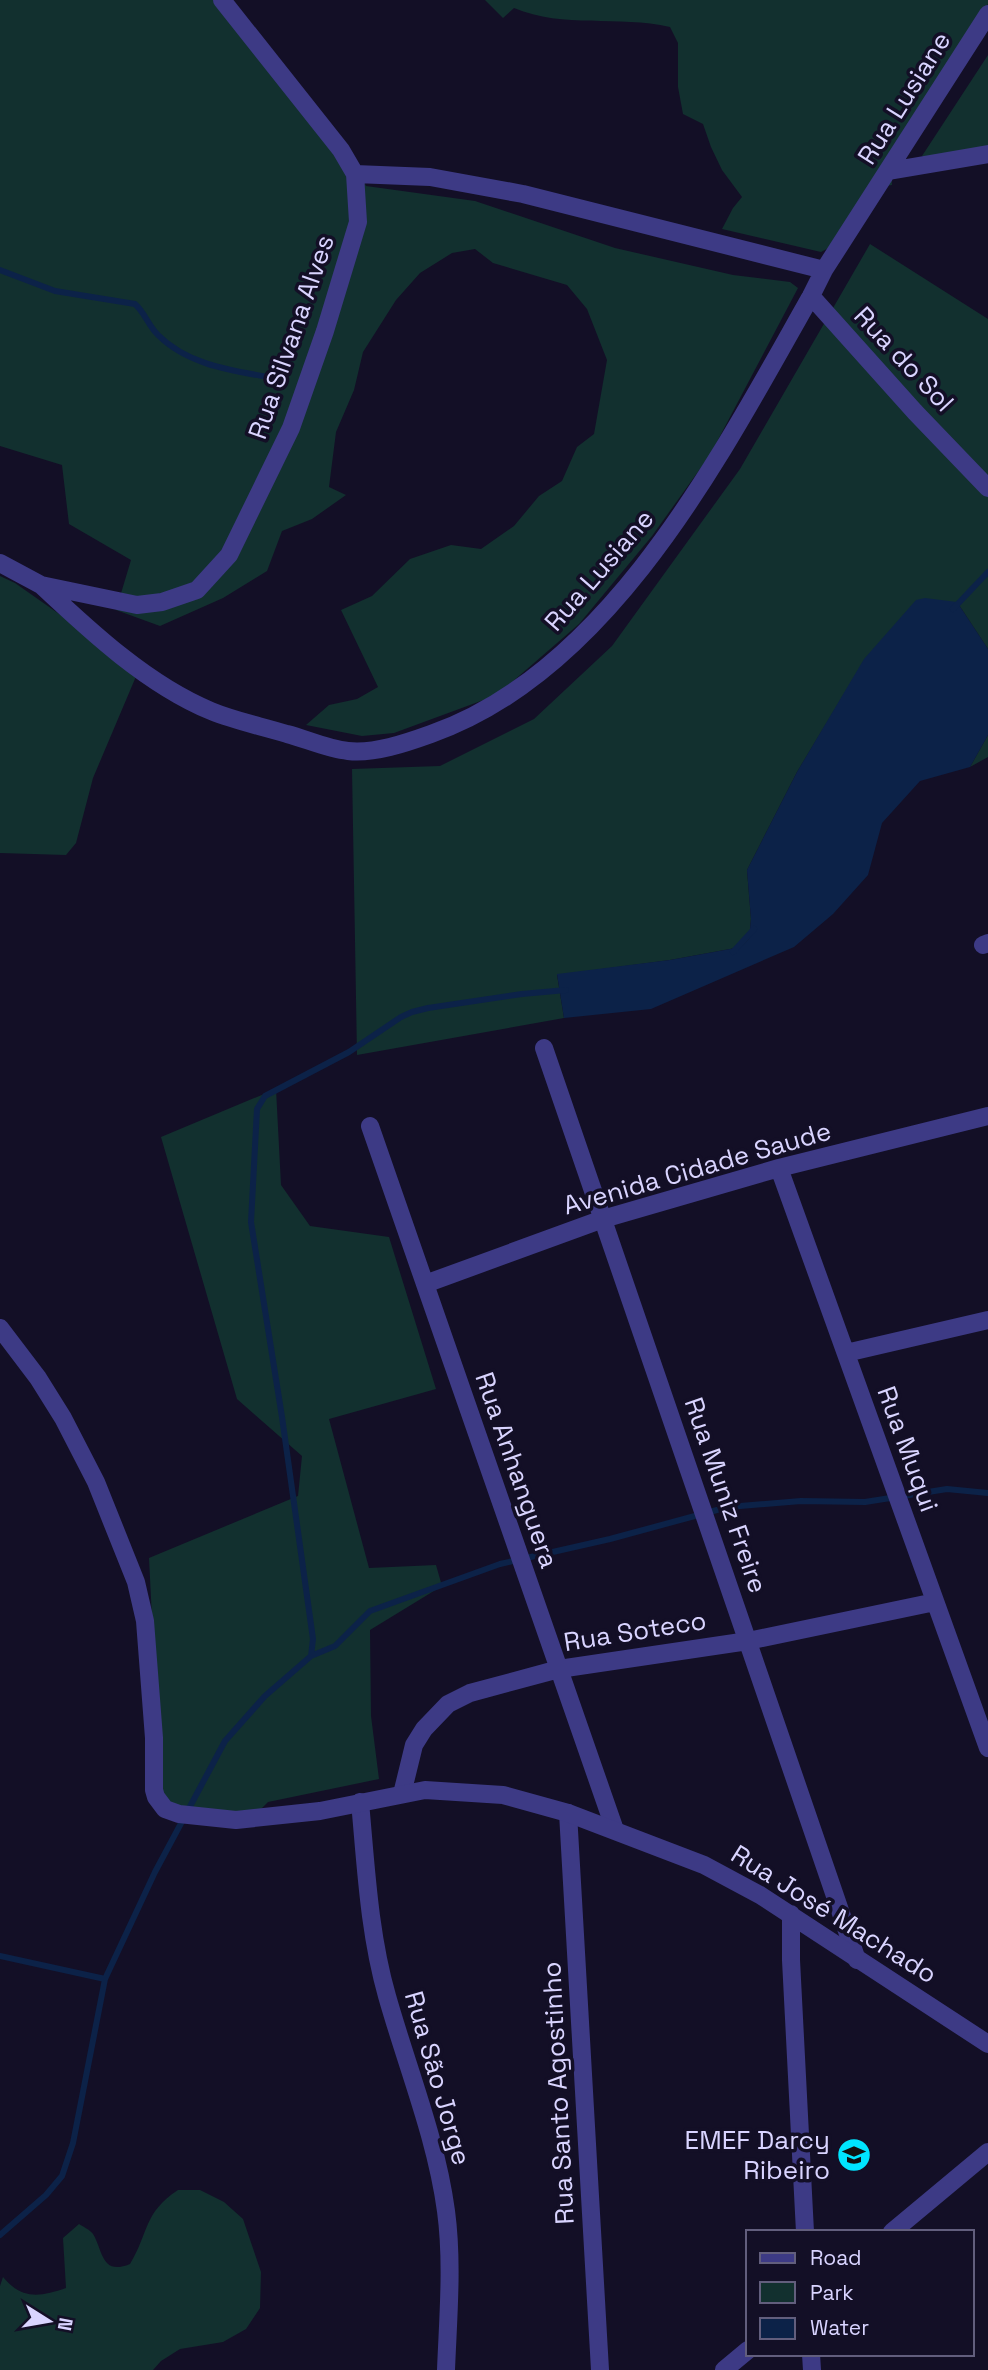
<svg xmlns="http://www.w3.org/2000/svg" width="988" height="2370" viewBox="0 0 988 2370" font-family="'Space Grotesk',sans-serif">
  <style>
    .green { fill: #12302f }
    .water { fill: #0c2248 }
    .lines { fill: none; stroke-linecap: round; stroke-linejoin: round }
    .stream { stroke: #0c2248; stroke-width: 6 }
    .minor { stroke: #3d3a85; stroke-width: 18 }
    .tertiary { stroke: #3d3a85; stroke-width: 18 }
    .labels { text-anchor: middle; stroke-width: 7; stroke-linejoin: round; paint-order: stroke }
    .street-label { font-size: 26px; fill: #d9d4ff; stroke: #130f26 }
    .poi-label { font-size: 26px; fill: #d9d4ff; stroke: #130f26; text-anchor: end }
  </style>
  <rect width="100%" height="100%" fill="#130f26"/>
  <path class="green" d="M0,0H218L348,147L366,186L475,201L615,248L733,275L790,282L798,288L710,455L652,536L579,624L497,695L394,733L362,736L306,725L329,705L357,699L378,687L341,610L372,596L410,559L451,545L481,549L514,526L539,496L562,481L577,447L594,434L607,360L587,309L567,285L493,263L475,249L452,253L420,273L396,300L363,352L354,390L336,432L329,487L346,495L312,519L282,531L267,571L223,598L160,626L116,610L131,560L69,524L62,465L0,446Z
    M485,0H988V4L891,155L892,185L869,189L847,238L821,252L722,229L733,208L742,197L722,170L711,147L703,124L683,114L678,87V43L670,27C618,15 564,29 514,8L503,18Z
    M988,55V150L932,160L922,156Z
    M870,244L988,319V649L957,602L865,659L797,772L747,870L751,919L749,939L741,947L670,960L557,975L564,1018L357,1055L352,769L440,766L534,719L612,646L740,469Z
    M0,576L15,583L82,630L140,667L93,778L76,843L66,855L0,853Z
    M988,735V757L970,767Z
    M276,1089L281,1185L310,1226L389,1237L436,1389L329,1419L369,1568L436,1565L442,1586L370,1630L371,1716L379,1779L268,1802L257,1813L192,1810L164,1801L161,1798L149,1558L298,1496L302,1456L237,1399L161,1137Z
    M178,2190H200L224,2202L243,2219L261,2272L260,2308L246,2329L223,2342L180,2349L161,2361L153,2370H0V2286L3,2277C22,2300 40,2297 66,2288L63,2238L79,2224C84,2227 90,2230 93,2234C103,2250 101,2276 130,2264C149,2233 143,2213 178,2190Z"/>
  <path class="water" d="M925,598L957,602L988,649V735L970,767L920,781L882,823L868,875L833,914L794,947L651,1009L564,1018L557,974L670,960L741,947L749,939L751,919L747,870L797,772L864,659L916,600Z"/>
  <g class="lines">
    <path class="stream" d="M0,270L55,291L135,304C145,313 148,325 158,335C190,367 237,371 279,379
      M953,609L988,572
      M733,952L754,929
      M311,1656L313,1639L282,1417L251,1222L257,1109L265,1096L349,1052L401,1017L412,1012L428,1008L522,994L566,990
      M0,1956L105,1979
      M0,2235L46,2195L62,2176L73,2143L105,1979L155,1872L225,1741L265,1696L311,1656L335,1646L370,1611L500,1564L610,1539L728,1507L801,1501L865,1502L947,1489L988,1493"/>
    <path class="minor" d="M889,171L988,154
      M355,174L430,177L523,194L824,270
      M811,296L915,412L988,488
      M0,563L41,585L137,605L162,602L197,590L229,555L291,428L325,331L358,222L355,174L341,150L222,0
      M41,585C91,632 148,685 211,711C235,721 261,726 287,734C306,739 328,749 348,751C374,754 406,743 431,734C611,671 722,453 811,296L824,270L988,14
      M983,945L988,943
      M544,1048L857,1960
      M370,1126L615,1830
      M779,1168L988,1748
      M425,1284L603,1219L779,1168L988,1116
      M846,1353L988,1320
      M402,1794L414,1745L424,1729L448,1704L470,1693L559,1669L748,1641L935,1602
      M360,1802C366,1867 369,1933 387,1996C407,2067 436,2137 446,2211C453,2263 448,2318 446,2370
      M568,1813L600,2370
      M892,2232L988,2152
      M724,2370L748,2350"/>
    <path class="tertiary" d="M0,1328L38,1378L63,1418L96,1482L136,1582L145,1621L154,1738V1790L156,1797L165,1809L179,1814L236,1820L320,1811L425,1790L503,1795L568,1813L704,1865L760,1895L988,2044
      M791,1914V1960L805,2232
      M811,2354L812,2370"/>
  </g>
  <defs>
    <g id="school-disc" transform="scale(1.75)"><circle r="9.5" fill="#00e5ff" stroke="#130f26"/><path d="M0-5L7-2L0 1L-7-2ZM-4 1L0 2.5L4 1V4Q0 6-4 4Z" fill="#111"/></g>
  </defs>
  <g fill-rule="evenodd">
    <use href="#school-disc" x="854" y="2155"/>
  </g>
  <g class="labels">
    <g class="street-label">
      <text transform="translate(904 98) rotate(-58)" y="9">Rua Lusiane</text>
      <text transform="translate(291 337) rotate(-71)" y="9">Rua Silvana Alves</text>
      <text transform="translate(904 359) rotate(47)" y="9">Rua do Sol</text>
      <text transform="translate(599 570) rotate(-49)" y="9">Rua Lusiane</text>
      <text transform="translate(697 1168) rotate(-16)" y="9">Avenida Cidade Saude</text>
      <text transform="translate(908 1449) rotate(70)" y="9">Rua Muqui</text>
      <text transform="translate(517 1470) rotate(71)" y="9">Rua Anhanguera</text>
      <text transform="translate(726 1495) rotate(71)" y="9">Rua Muniz Freire</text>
      <text transform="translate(635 1631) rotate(-9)" y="9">Rua Soteco</text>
      <text transform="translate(834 1914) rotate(32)" y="9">Rua José Machado</text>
      <text transform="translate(438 2078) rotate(74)" y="9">Rua São Jorge</text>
      <text transform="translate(558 2093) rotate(-93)" y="9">Rua Santo Agostinho</text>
    </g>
    <g class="poi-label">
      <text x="830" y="2149">EMEF Darcy<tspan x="830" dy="30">Ribeiro</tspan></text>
    </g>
  </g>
  <rect x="746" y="2230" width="228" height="126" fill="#130f26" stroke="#625e7d" stroke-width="2"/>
  <rect x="760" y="2253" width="35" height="10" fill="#3d3a85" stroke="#625e7d" stroke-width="2"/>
  <text x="810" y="2265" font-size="21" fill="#d9d4ff">Road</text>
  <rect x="760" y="2282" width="35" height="21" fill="#12302f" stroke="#625e7d" stroke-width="2"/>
  <text x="810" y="2300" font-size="21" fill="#d9d4ff">Park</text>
  <rect x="760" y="2318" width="35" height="21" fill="#0c2248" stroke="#625e7d" stroke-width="2"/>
  <text x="810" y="2335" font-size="21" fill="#d9d4ff">Water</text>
  <g transform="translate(49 2321) rotate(101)" stroke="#130f26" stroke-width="5" paint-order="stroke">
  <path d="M0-5L12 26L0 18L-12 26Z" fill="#d9d4ff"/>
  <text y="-10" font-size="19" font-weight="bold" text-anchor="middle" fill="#d9d4ff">N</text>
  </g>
</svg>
